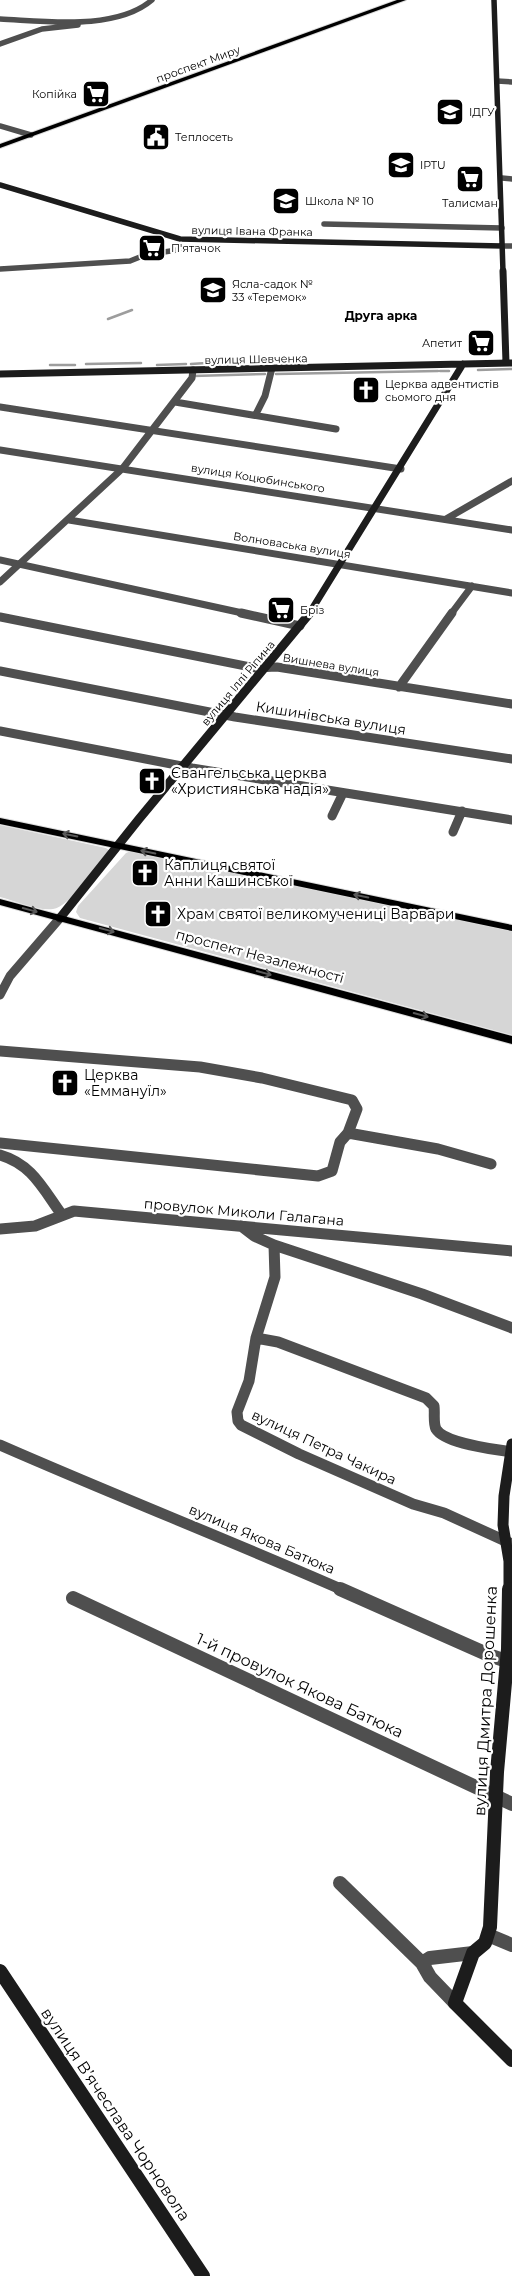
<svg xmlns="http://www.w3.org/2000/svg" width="512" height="2276" viewBox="0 0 512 2276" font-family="Montserrat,sans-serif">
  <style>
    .green { fill: #d6d6d6 }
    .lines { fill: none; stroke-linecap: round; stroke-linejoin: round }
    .stream { stroke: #9d9d9d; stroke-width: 2.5 }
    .primary-casing { stroke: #dbdbdb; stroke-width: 2 }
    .street-far4 { stroke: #4f4f4f; stroke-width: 5.5 }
    .street-far3 { stroke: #4f4f4f; stroke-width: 7 }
    .street-far2 { stroke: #4f4f4f; stroke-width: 9 }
    .street-far1 { stroke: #4f4f4f; stroke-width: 11 }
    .street { stroke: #4f4f4f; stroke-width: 14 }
    .secondary-far4 { stroke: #1c1c1c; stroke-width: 5.5 }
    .secondary-far3 { stroke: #1c1c1c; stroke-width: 7 }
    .secondary-far2 { stroke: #1c1c1c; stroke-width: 9 }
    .secondary-far1 { stroke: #1c1c1c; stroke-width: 11 }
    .secondary { stroke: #1c1c1c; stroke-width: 14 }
    .primary { fill: #000; fill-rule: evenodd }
    .oneway { stroke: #595959 }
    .labels { text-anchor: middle; stroke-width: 4.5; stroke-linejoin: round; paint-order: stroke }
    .far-street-label { font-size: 11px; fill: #000; stroke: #fff }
    .far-poi-label { font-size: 11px; fill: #000; stroke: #fff; text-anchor: start }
    .far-neighbourhood-label { font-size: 12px; font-weight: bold; fill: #000; stroke: #fff }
    .street-label { font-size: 14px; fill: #000; stroke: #fff }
    .poi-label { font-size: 14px; fill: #000; stroke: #fff; text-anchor: start }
    .near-street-label { font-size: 16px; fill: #000; stroke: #fff }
  </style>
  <rect width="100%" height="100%" fill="#fff"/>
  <path class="green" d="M0,825L106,848L110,851C98,865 70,907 53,909C37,911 16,901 0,897Z
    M131,851L512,930V1035L80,918L76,912L78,906L126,853Z"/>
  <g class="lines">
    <path class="stream" d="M108,319L132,310
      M86,364L141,363
      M191,364L206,363
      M50,365H75
      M157,365L186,364
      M478,370L512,369
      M440,371H449
      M276,374L438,371
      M193,376L265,374"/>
    <g class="primary-casing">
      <path id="primary" d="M397,0H406L0,148V144Z
        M0,818L512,925V931L0,824Z
        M0,899L512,1036V1044L0,905Z"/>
    </g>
    <path class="street-far4" d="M0,19C45,21 116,31 152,0
      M0,44L42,29L78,25
      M497,81L512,82
      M0,126L31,135
      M502,178L512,179
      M324,224L502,228
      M502,246H512
      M0,269L130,261L145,255L196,247"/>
    <path class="street-far3" d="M175,402L336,429
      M0,407L401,469
      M256,414L265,396L272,368
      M0,450L512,530
      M446,519L512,481
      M69,520L512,593
      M0,560L247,614
      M0,582L123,468L192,378L193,370
      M451,614L472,586"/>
    <path class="street-far2" d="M241,613L300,626
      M0,617L256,668L277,667L512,704
      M0,671L235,717L512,759
      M399,687L452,613
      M0,731L192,768L512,820
      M332,816L343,793
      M453,832L462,811
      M0,995L10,976L60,918"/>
    <path class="street-far1" d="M0,1051L200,1067L262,1078L352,1100L357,1109L348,1133
      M348,1133L438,1149L491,1164
      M0,1143L318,1176L332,1171L340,1142L348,1133
      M0,1155C32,1164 43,1189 62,1215
      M241,1226L254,1236L274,1245L422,1294L512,1328
      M0,1229L35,1226L74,1211L512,1251
      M274,1245L275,1277L256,1338L249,1381L237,1412L238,1421L241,1425L299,1454L413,1504L444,1513L512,1544
      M256,1338L278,1342L426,1398L434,1406C435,1413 433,1423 436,1429C445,1444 495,1449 511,1452
      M0,1445C114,1495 229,1540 343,1590"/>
    <path class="street" d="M340,1589L489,1655L512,1663
      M73,1598L512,1804
      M340,1883L422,1963L430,1977L455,2003
      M488,1935L512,1945
      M422,1963L430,1958L473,1953"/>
    <path class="secondary-far4" d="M494,0L503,272
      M0,185L180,239L502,246"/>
    <path class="secondary-far3" d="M503,271L506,363
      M0,374L512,363
      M309,614L463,364"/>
    <path class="secondary-far2" d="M60,918L139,819L310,613"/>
    <path class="secondary-far1" d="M509,1590V1561L503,1525L504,1496L512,1444"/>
    <path class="secondary" d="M509,1589L508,1649L497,1772L490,1927L485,1943L473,1953L455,2003L512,2060
      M0,1971L203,2276"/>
    <use href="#primary" class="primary"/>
  </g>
  <defs><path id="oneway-shaft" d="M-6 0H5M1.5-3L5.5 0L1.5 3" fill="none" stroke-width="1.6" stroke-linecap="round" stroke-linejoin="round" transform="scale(1.25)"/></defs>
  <g class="oneway">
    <use href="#oneway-shaft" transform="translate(70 835) rotate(-169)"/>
    <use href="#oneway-shaft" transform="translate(148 852) rotate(-168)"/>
    <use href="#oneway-shaft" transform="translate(361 896) rotate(-168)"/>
    <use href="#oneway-shaft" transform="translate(30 910) rotate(15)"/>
    <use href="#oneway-shaft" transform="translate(107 930) rotate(15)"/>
    <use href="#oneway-shaft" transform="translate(264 973) rotate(15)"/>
    <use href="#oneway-shaft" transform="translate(421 1015) rotate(15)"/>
  </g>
  <defs>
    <g id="supermarket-square" transform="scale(1.4375)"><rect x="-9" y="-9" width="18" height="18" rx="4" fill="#000" stroke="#fff"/><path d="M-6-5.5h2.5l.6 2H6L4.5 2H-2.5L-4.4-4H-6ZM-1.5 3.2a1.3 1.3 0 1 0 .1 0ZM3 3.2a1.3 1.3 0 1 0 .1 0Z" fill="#fff"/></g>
    <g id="university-square" transform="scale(1.4375)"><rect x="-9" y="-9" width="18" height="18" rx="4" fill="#000" stroke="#fff"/><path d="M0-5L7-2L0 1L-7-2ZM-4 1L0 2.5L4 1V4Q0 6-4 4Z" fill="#fff"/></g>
    <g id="civic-square" transform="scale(1.4375)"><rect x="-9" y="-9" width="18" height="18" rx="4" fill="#000" stroke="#fff"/><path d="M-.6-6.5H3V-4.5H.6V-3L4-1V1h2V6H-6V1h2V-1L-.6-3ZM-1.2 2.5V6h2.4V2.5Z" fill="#fff"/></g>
    <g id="school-square" transform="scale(1.4375)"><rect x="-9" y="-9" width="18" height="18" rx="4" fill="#000" stroke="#fff"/><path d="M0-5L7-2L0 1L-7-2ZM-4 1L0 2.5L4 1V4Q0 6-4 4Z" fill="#fff"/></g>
    <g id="church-square" transform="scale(1.4375)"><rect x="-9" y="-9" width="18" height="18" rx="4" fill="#000" stroke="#fff"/><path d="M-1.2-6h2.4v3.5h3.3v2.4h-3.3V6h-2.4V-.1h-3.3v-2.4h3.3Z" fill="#fff"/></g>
  </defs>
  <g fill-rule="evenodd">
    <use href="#supermarket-square" x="96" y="94"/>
    <use href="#university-square" x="450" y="112"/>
    <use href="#civic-square" x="156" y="137"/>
    <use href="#university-square" x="401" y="165"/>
    <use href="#supermarket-square" x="470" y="179"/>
    <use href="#school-square" x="286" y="201"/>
    <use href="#supermarket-square" x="152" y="248"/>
    <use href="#school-square" x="213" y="290"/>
    <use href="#supermarket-square" x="481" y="343"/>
    <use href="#church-square" x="366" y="390"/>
    <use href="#supermarket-square" x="281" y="610"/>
    <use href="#church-square" x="152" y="781"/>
    <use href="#church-square" x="145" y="873"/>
    <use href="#church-square" x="158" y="914"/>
    <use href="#church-square" x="65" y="1083"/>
  </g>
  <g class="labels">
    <g class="far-street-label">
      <text transform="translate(198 64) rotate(-20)" y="4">проспект Миру</text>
      <text transform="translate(252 231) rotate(1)" y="4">вулиця Івана Франка</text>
      <text transform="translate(256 359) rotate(-1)" y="4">вулиця Шевченка</text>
      <text transform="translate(258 478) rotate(9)" y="4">вулиця Коцюбинського</text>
      <text transform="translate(292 545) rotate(9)" y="4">Волноваська вулиця</text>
      <text transform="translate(331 665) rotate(9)" y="4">Вишнева вулиця</text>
      <text transform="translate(238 683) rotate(-50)" y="4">вулиця Іллі Ріпина</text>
    </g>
    <g class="far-poi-label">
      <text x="77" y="98" text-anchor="end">Копійка</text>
      <text x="469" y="116">ІДГУ</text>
      <text x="175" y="141">Теплосеть</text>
      <text x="420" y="169">IPTU</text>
      <text x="305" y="205">Школа № 10</text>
      <text x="470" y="207" text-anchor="middle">Талисман</text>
      <text x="171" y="252">П'ятачок</text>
      <text x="232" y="288">Ясла-садок №<tspan x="232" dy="13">33 «Теремок»</tspan></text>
      <text x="462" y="347" text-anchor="end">Апетит</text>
      <text x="385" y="388">Церква адвентистів<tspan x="385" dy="13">сьомого дня</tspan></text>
      <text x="300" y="614">Бріз</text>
    </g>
    <g class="far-neighbourhood-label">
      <text x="381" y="320">Друга арка</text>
    </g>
    <g class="street-label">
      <text transform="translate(331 718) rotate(9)" y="5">Кишинівська вулиця</text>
      <text transform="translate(260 956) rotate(15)" y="5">проспект Незалежності</text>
      <text transform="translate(244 1212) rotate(5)" y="5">провулок Миколи Галагана</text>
      <text transform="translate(324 1447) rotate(25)" y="5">вулиця Петра Чакира</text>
      <text transform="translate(262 1539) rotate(23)" y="5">вулиця Якова Батюка</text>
    </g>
    <g class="poi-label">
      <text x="171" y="778">Євангельська церква<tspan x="171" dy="16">«Християнська надія»</tspan></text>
      <text x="164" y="870">Каплиця cвятої<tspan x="164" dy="16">Анни Кашинської</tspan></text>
      <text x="177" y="919">Храм святої великомучениці Варвари</text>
      <text x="84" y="1080">Церква<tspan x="84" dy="16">«Еммануїл»</tspan></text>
    </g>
    <g class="near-street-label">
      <text transform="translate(300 1685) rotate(25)" y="6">1-й провулок Якова Батюка</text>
      <text transform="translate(485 1701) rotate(-87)" y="6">вулиця Дмитра Дорошенка</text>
      <text transform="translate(116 2114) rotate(56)" y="6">вулиця Вʼячеслава Чорновола</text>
    </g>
  </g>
</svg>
